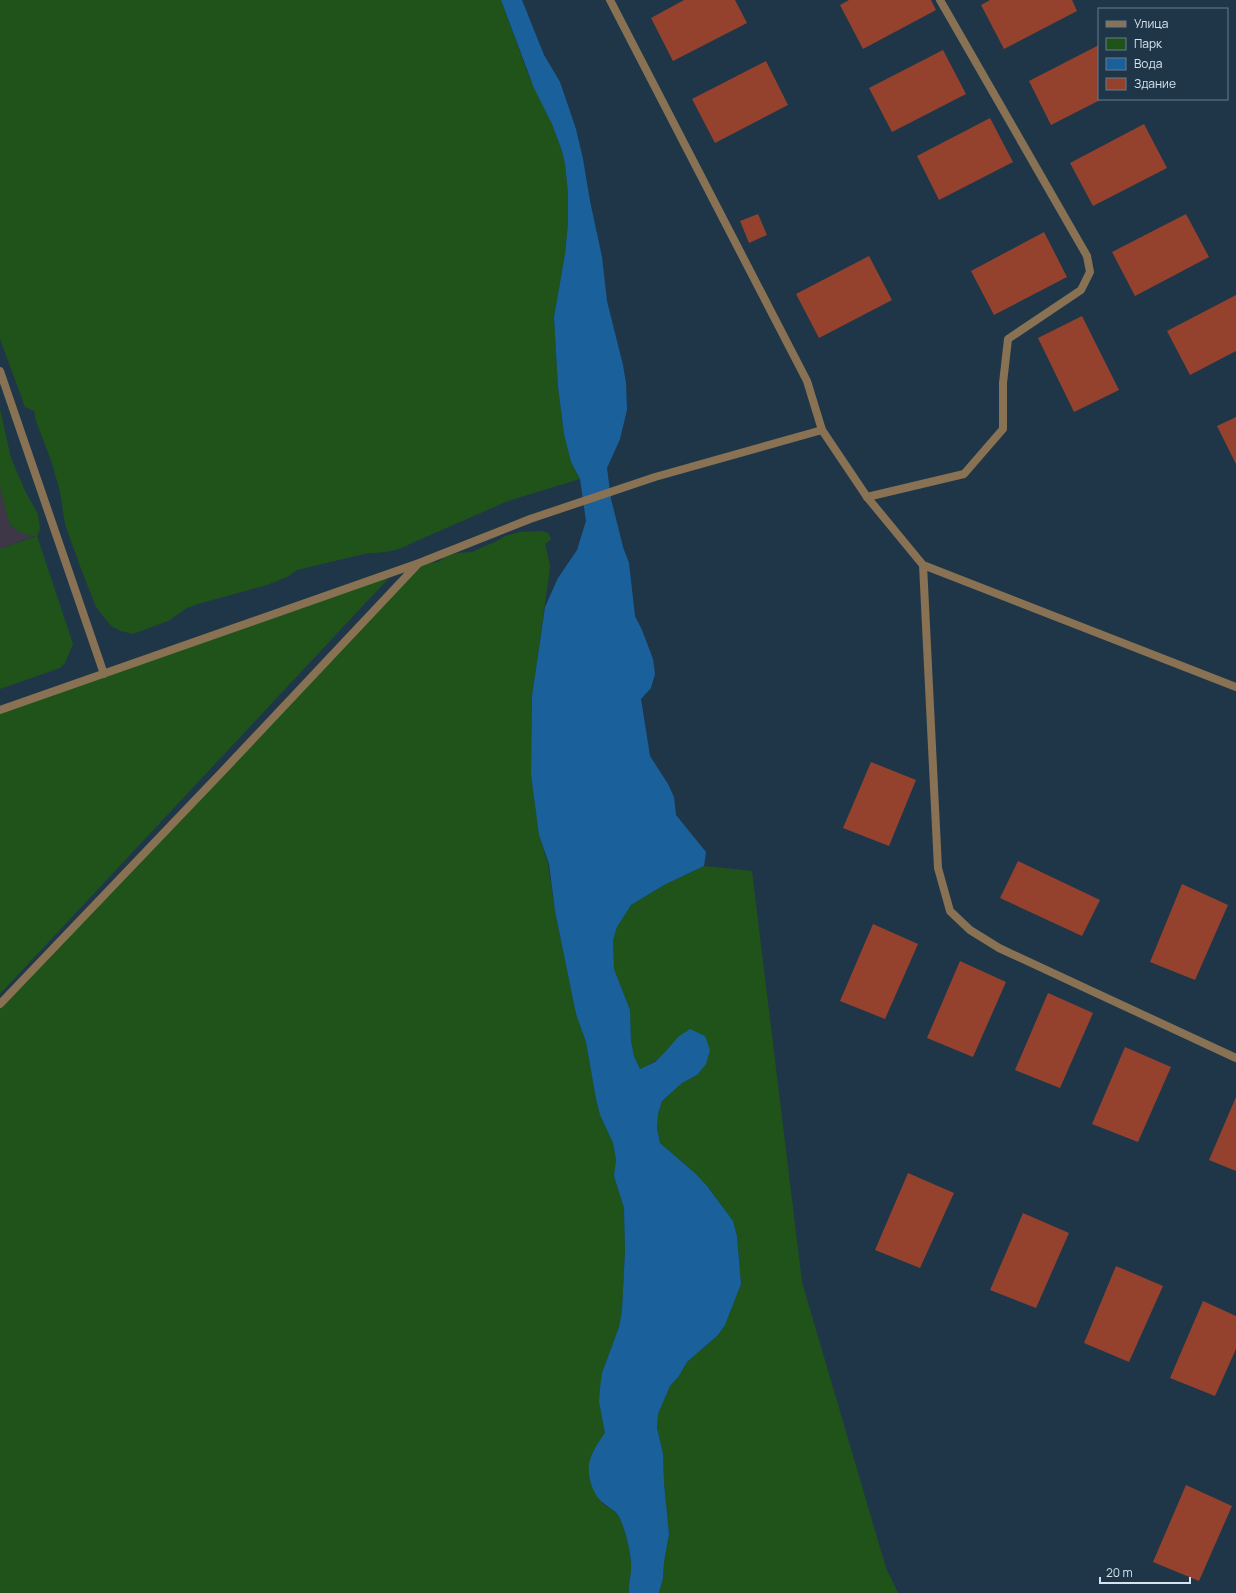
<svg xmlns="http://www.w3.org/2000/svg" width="1236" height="1593" viewBox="0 0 1236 1593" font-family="Manrope,sans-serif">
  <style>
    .industrial { fill: #3e3748 }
    .green { fill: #20531a }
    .water { fill: #1a619b }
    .building { fill: #94422e }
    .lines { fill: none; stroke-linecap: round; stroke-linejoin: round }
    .service { stroke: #887253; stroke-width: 8 }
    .minor { stroke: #887253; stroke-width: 8 }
  </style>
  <rect width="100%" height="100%" fill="#1f3648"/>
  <path class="industrial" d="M0,487L11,526L23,534L37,535L0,549Z"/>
  <path class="green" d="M0,0H501L528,74L552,124L562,151L565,164L568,193V223L565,254L554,317L558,387L564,434L571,462L580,479L508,501L412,543C398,551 384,553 368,553L297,570L287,577L267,585L198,604L187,608L168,621L133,634L121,631L111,626L96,607L80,566L65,524L60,492L52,463L36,421L34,411L25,407L0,339Z
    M0,409L11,458L26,493L38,514L40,529L37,536L73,644L65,663L60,668L0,689V549L36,536L23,534L11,526L8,519L0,487Z
    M541,531L548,533L551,539L545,544L550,565L549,575L532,696L531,775L539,835L548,864L555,911L576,1014L586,1042L596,1099L600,1115L613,1143L616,1160L614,1176L624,1208L625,1251L622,1311L619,1327L602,1373L599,1402L605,1433C591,1453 584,1465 595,1489C597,1493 599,1499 602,1503C609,1510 617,1509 621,1521C626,1535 632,1554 631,1569C631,1577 628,1584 629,1593H0V1008L423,563L439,562L444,557L457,553L472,552L499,540L505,536L519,532Z
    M392,573L387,580L0,994V708Z
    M704,866L752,871L802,1282L886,1568L898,1593H659L663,1578L664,1562L669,1534L664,1483L663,1454L657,1428L658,1414L670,1386L679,1376L687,1362L718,1335L725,1325L741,1284L737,1236L733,1221L707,1186L696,1174L660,1143L657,1128L658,1114L662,1101L682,1083L697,1075L678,1037C665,1054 660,1060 640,1069L634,1056L631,1041L630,1010L614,969L613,940L617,927L631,905L664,885Z"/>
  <path class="water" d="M501,0H522L544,55L560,82L576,129L583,159L590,201L602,257L607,301L623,365L626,383L627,410L620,439L607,468L611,499L623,547L629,563L635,616L642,630L653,659L655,674L651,688L641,699L650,756L668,784L674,797L676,815L706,852L704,866L664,885L631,905L617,927L613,940L614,969L630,1010L631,1041L634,1056L640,1069L655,1062L667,1050L678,1037L690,1029L705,1036L710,1050L706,1064L697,1075L682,1083L662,1101L658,1114L657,1128L660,1143L696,1174L707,1186L733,1221L737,1236L741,1284L725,1325L718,1335L687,1362L679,1376L670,1386L658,1414L657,1428L663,1454L664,1483L669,1534L664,1562L663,1578L659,1593H629C628,1584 631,1577 631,1569C632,1556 626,1533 621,1521C617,1509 609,1509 602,1502C592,1494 586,1472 590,1460C593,1450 599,1441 605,1433L599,1402L600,1388L602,1373L619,1327L622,1311L625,1251L624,1208L614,1176L616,1160L613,1143L600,1115L596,1099L586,1042L576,1014L555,911L549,864L539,835L531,775L532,696L545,607L558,578L577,550L586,521L580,479L571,462L564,434L558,387L554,317L565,254L568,223V193L565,164L562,151L552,124L534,88Z"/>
  <path class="building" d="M684,0H735L747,23L673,61L651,18Z
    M849,0H931L936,10L863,49L840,5Z
    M990,0H1072L1077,11L1004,49L981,5Z
    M1099,45V99H1102L1051,125L1029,81Z
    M943,50L966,94L892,132L869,88Z
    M766,61L788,105L715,143L692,99Z
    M990,118L1013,162L939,200L917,156Z
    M1144,124L1167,168L1093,206L1070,163Z
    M758,214L767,235L749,243L740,221Z
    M1186,214L1209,257L1135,296L1112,252Z
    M1044,232L1067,277L994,315L971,271Z
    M869,256L892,300L819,338L796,294Z
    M1236,295V351L1190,375L1167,331Z
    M1082,316L1119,390L1074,412L1038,338Z
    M1236,417V464L1217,426Z
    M871,762L916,780L889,846L843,828Z
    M1018,861L1100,900L1082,936L1000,898Z
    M1182,884L1228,905L1195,980L1150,962Z
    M873,924L918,944L885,1019L840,1001Z
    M960,961L1006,982L973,1057L927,1038Z
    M1048,993L1093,1013L1060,1088L1015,1070Z
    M1125,1047L1171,1067L1138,1142L1092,1124Z
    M1236,1097V1171L1209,1160Z
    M908,1173L954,1193L920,1268L875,1250Z
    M1023,1213L1069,1233L1036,1308L990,1290Z
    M1116,1266L1163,1286L1129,1362L1084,1343Z
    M1203,1301L1236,1316V1349L1215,1396L1170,1378Z
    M1186,1485L1232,1506L1199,1581L1153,1562Z"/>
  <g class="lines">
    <path class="service" d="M867,497L964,474L1003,429V383L1008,339L1081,290L1090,272L1087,256L940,0"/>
    <path class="minor" d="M610,0L807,381L822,430L867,497L923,565L1236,687
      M0,371L104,674
      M923,565L938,868L950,911L970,930L999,948L1236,1058
      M0,710L419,563L530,519L655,477L822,430
      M0,1004L221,773L417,565"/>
  </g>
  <rect x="1098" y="8" width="130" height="92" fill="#1f3648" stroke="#687b8b"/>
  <rect x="1106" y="21" width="20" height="6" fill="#887253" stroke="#687b8b"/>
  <text x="1134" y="28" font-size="12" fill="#d6e3ef">Улица</text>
  <rect x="1106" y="38" width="20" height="12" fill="#20531a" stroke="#687b8b"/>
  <text x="1134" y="48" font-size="12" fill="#d6e3ef">Парк</text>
  <rect x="1106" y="58" width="20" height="12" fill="#1a619b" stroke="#687b8b"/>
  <text x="1134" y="68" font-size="12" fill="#d6e3ef">Вода</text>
  <rect x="1106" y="78" width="20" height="12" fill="#94422e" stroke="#687b8b"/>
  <text x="1134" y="88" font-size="12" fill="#d6e3ef">Здание</text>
  <path d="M1100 1577v6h90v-6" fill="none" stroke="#d6e3ef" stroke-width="2"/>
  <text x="1106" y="1577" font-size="12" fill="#d6e3ef" stroke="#1f3648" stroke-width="3" paint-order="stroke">20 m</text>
</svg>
